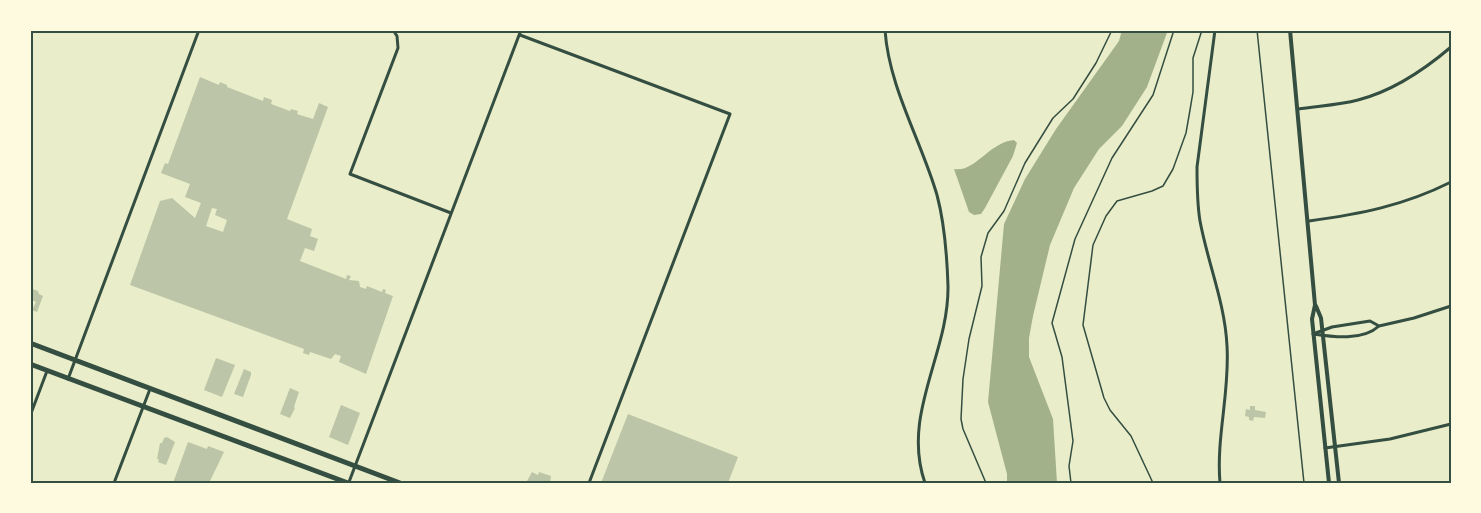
<svg xmlns="http://www.w3.org/2000/svg" width="1481" height="513" viewBox="0 0 1481 513" font-family="'DejaVu Sans',sans-serif">
  <style>
    .water { fill: #a3b18a }
    .building { fill: #bcc5a7; fill-rule: evenodd }
    .lines { fill: none; stroke-linecap: round; stroke-linejoin: round }
    .path { stroke: #344e41; stroke-width: 1.5 }
    .minor { stroke: #344e41; stroke-width: 3 }
    .tertiary { stroke: #344e41; stroke-width: 4 }
    .primary { stroke: #344e41; stroke-width: 5 }
    .neatline { fill: none; stroke: #344e41; stroke-width: 2 }
  </style>
  <rect width="100%" height="100%" fill="#e9edc9"/>
  <path class="water" d="M1122,30H1168L1147,87L1122,126L1099,149L1074,188L1050,245L1033,316L1029,338V357L1053,419L1057,483H1007V474L988,402L1004,224L1025,179L1056,129L1119,41Z
    M1014,140L1017,143L1013,156L985,208L981,214L974,215L969,212L954,169C975,173 989,142 1014,140Z"/>
  <path class="building" d="M200,77L219,85L220,82L227,85V87L263,101L264,97L272,100L271,104L290,111L291,109L298,111L297,114L313,119L319,103L328,107L287,219L312,229L310,236L318,239L314,251L305,248L300,261L346,279L347,275L351,276L349,280L359,281L360,287L366,289L367,286L382,292L383,289L386,290L385,293L393,296L366,374L339,362L341,356L335,354L331,359L310,352L309,355L303,353L304,349L130,285L160,201L172,198L195,218L201,203L185,197L190,184L161,173L165,163L168,164ZM212,208L217,209L215,215L227,220L223,232L206,226Z
    M30,288L38,291L39,294L43,296L37,312L32,310L36,302L30,299Z
    M216,358L235,365L222,397L204,390Z
    M244,369L251,372V375L243,397L234,394Z
    M290,388L299,392L294,407L295,408L290,418L280,414Z
    M341,405L360,413L348,445L329,437Z
    M1250,406H1255V410L1266,412L1265,418L1254,417L1253,421L1249,420V417L1245,416L1246,409L1250,410Z
    M628,414L738,457L728,483H601Z
    M167,437L175,442L166,465L158,462L159,459H157L160,443H162L164,438Z
    M188,442L207,449L208,446L224,452L209,483H173Z
    M532,472L538,475L539,472L551,476L550,483H526Z"/>
  <g class="lines">
    <path class="path" d="M1257,30L1304,483
      M986,483L963,429L961,419L963,379L969,339L982,286L981,257L988,233L1004,211L1025,163L1053,118L1073,99L1096,63L1112,30
      M1071,483L1069,466L1073,441L1062,357L1052,323L1075,239L1112,158L1153,95L1174,30
      M1153,483L1131,436L1110,410L1104,398L1083,325L1093,245L1106,216L1117,201L1152,191L1163,186L1173,169L1186,133L1190,110L1193,92V58L1202,30"/>
    <path class="minor" d="M393,30L397,36L398,48L350,174L451,213
      M885,30C889,88 921,140 937,195C945,225 947,255 948,286C949,354 901,414 925,483
      M1215,30L1197,167C1197,185 1197,203 1200,221C1208,264 1225,303 1227,346C1230,392 1216,437 1220,483
      M520,35L730,114L589,483
      M1298,109C1318,106 1339,105 1358,100C1393,91 1424,70 1451,47
      M1309,221C1360,214 1403,206 1451,182
      M1370,321L1379,326C1363,341 1333,337 1313,334L1332,327Z
      M1379,326L1414,318L1451,306
      M68,379L199,30
      M30,416L47,371
      M1325,448L1390,439L1451,424
      M349,482L521,30
      M114,483L150,389"/>
    <path class="tertiary" d="M1290,30L1315,305L1312,319L1329,483
      M1316,306L1321,318L1339,483"/>
    <path class="primary" d="M30,343L400,483
      M30,364L348,483"/>
  </g>
  <rect width="1481" height="513" fill="none" stroke="#fefae0" stroke-width="63"/>
  <rect x="32" y="32" width="1418" height="450" class="neatline"/>
</svg>
